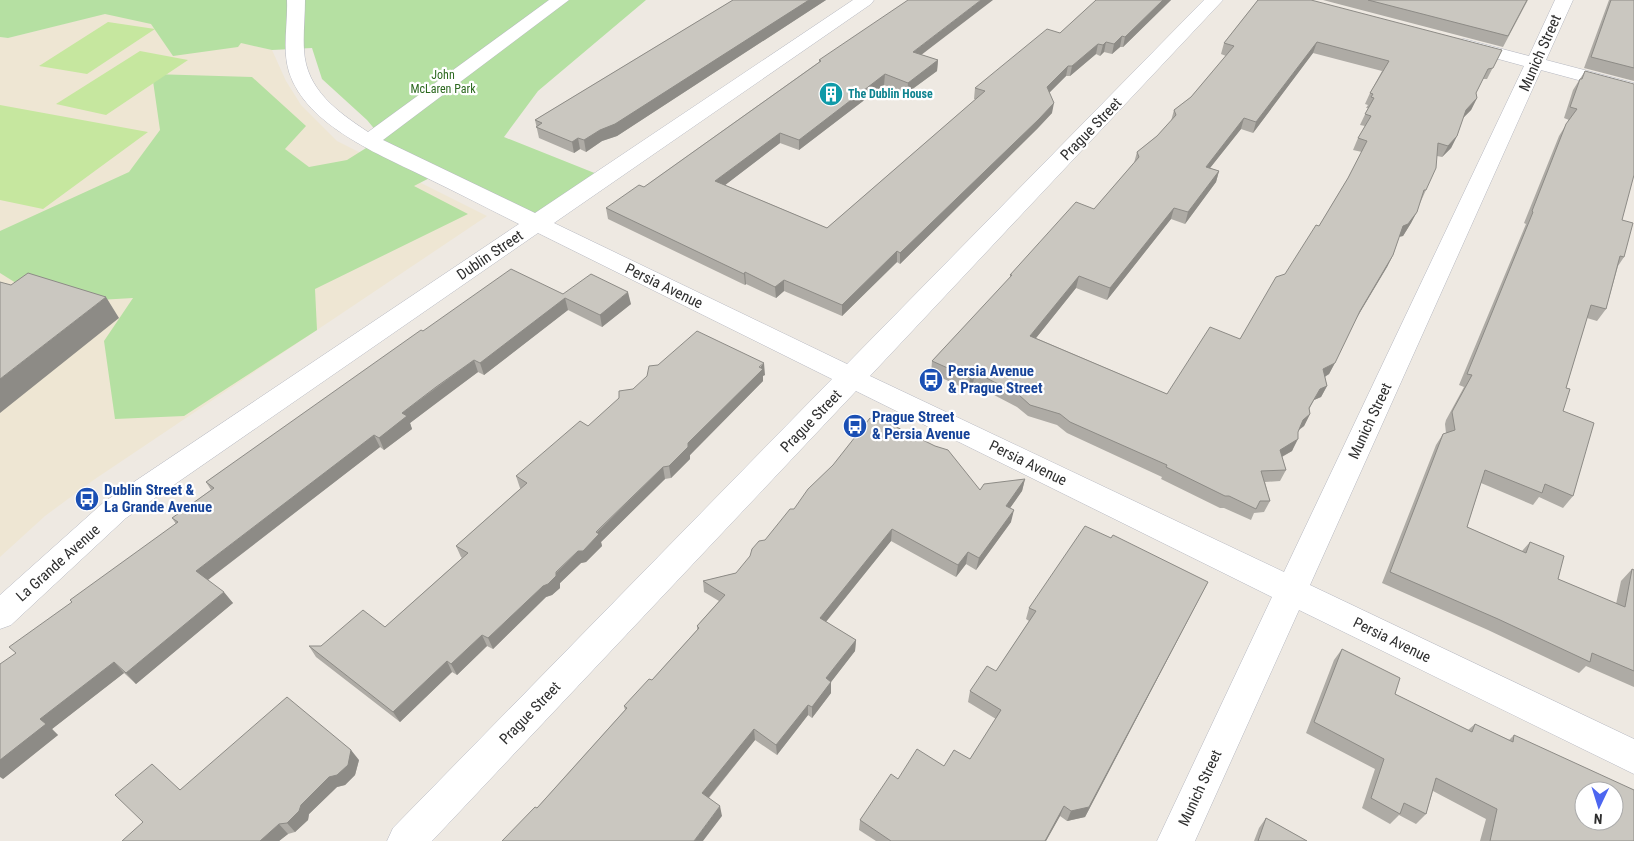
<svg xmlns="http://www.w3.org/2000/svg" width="1634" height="841" viewBox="0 0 1634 841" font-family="'Roboto Condensed',sans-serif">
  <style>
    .education { fill: #eee6d3 }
    .green { fill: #b5e0a2 }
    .pitch { fill: #c6e79f }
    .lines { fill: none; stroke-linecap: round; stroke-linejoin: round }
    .minor-casing { stroke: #b5b7c0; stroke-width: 1 }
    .minor { fill: #fff; fill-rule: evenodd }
    .wall { fill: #aeaba5; fill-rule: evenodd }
    .shaded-wall { fill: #8d8b86 }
    .building { fill: #cac7c0; stroke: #8d8b86; fill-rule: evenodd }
    .labels { text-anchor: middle; stroke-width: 4.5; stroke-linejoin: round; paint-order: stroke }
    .far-park-label { font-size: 12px; fill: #2d6920; stroke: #fff }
    .far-culture-label { font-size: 12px; font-weight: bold; fill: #0d838f; stroke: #fff; text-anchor: start }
    .street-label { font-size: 15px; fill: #2e2e2e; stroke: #fff }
    .transit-label { font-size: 15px; font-weight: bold; fill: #164399; stroke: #fff; text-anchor: start }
  </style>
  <rect width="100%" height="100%" fill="#eee9e2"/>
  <path class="education" d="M111,12L272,50L286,81L301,105L337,141L487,216L95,479L45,516L0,557V37L8,38Z"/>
  <path class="green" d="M0,0H646L538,91L504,137L597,174L537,218L443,171L414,186L468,214L315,289L317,330L184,416L115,419L104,341L133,298L48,303L0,273V231L129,172L160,130L152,74L252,77L306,126L285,149L309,167L347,160L382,138L367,120L322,79L312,48L272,50L241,43L238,47L173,56L151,24L105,14L8,38L0,37Z"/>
  <path class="pitch" d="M108,22L155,29L87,74L39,66Z
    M140,51L188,60L106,115L56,104Z
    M0,105L148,132L43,209L0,200Z"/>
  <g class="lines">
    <g class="minor-casing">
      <path id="minor" d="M287,0H305C305,17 303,34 304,50C306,90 338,112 368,132L549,0H569L383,140L535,213L853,0H874L871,4L554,223L847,364L1204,0H1223L870,376L1284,572L1524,66L1458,48L1455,44L1458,40L1464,39L1529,56L1555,0H1573L1546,60L1634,83V95L1541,70L1310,585L1634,739V774L1299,610L1195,841H1157L1272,597L856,391L432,841H387L393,828L832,379L538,233L126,518L11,625L0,629V595L104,502L519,224C489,209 458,193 427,178C381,155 306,126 289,72C282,49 288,24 287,0Z"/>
    </g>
    <use href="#minor" class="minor"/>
  </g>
  <path class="wall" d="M733,0H826L617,136L602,141L586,152L580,149L574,153L539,138L535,120Z
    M1096,0H1171L1123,47H1120L1112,54L1104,52L1100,56L1096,54L1070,76H1066L1049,93L1052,113L1037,129L900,264L897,262L842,316L784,291L776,298L746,284L745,285L608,219L606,208L644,187L819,62V60L922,55L938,60L937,71L907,93L884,85L799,150L780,143L725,185L827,228L976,99H974L975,88L1060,33Z
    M1258,0L1502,50L1487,79H1483L1476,93L1477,98L1471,110L1463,118L1457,136L1451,148L1442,157L1437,156L1426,190L1411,223L1403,236L1399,237L1393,255L1387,267L1355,321L1329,374L1325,377L1327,386L1321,397L1314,400L1309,409L1310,414L1304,426L1298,431L1292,451L1282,457L1286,470L1280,481L1265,482L1270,501L1264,512L1254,513L1251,520L1224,508H1220L1161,479L1162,477L1067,433L1057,425L1028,416L1017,407L973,384L968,390L931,373L932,361L1010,278V275L1094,209L1134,163L1137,152L1157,136L1171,121L1174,110L1191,97L1226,56L1221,54L1224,43ZM1313,53L1382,71L1370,93L1365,104L1368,105L1366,108H1368L1360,125L1365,126L1358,138L1353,150L1362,152L1348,178L1319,226L1240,339L1167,394L1036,338L1076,288L1107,300L1171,219L1185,224L1216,182L1219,171L1210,168L1241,129L1253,133Z
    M1323,0H1528L1503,47Z
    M1609,0H1634V81L1584,68Z
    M1585,71L1622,220L1624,257L1618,266L1606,309L1597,321L1587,318L1566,388L1563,411L1573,496L1563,508L1539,497L1533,505L1481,483L1467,527L1522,551L1530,542L1558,579L1616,604L1621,581L1632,569L1634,570V687L1586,666L1579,673L1488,630L1382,583L1436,445L1443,434L1446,433L1445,424L1446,420L1464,387L1459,385L1526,224L1524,223L1559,136L1569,120L1564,118L1573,90Z
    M563,294L631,304L602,327L568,310L484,375L478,372L441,399L410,423L412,429L384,450L380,447L208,580L233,603L136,684L124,673L52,729L58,735L3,779L16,653L176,524L172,518L211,490L206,482L423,331Z
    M765,375L763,376V381L690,455V459L671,478L665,479L601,542L602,546L586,562L581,563L560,583V588L552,595L546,597L493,649L487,646L457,675L452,672L400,722L316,657L309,646H321L385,627L462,558L461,557L456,546L521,488H520L516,476L588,426Z
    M1025,479L1022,491L1010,508L1011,522L976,570L966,564L956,577L891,541L826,622L856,640L855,651L831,682V693L812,718L808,715L777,755L755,740L709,798L722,816L537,808L625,710L624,706L652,680L697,630V626L719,601L704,592L703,581L736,573L980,490Z
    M1202,593L1085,817L1067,821L1060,816L1046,841H876L859,830L860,820L898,779L970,759L996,719L968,702L970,691L996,671L1029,621L1026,619L1029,608Z
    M1342,649L1395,694L1468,730L1475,724L1509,740L1514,735L1634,841H1480L1486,819L1433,791L1426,814L1416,824L1399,815L1390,824L1362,808L1375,769L1306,733L1334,660Z
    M359,760L355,775L345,785L337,787L309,814L308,820L295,832L288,834L279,841H122L180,790Z
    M1266,818L1307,841H1254L1259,828Z"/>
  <path class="shaded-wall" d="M809,0H826L617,136L602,141L586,152L584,140Z
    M981,0H993L912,62L913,52Z
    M1163,0H1171L1123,47L1125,37Z
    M1122,36L1120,47L1112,54L1114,44Z
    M1106,42L1104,52L1100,56L1103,45Z
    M1317,42L1313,53L1253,133L1256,122Z
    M1098,44L1096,54L1070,76L1072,66Z
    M938,60L937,71L907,93L908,83Z
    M1068,66L1066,76L1045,97L1047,87Z
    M885,74L884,85L799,150V140Z
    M1477,98L1471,110L1460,121L1466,110Z
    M1054,103L1052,113L1037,129L900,264V253Z
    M1244,118L1241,129L1202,178L1206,167Z
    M780,133V143L716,192L715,181Z
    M1457,136L1451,148L1442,157L1448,146Z
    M578,138L580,149L574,153L572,142Z
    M1219,171L1216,182L1185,224L1188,212Z
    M1174,208L1171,219L1107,300L1110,288Z
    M1417,212L1411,223L1403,236L1397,237L1403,226Z
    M897,251V262L842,316V305Z
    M1393,255L1387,267L1354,322L1360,311Z
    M745,272L746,284L745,285L744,274Z
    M1079,276L1076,288L1028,348L1030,336Z
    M784,280V291L776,298L775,287Z
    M628,292L631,304L602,327L600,315Z
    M106,297L119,318L0,413V379Z
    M565,298L568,310L484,375L480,363Z
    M474,360L478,372L410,423L412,429L384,450L379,438L402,413Z
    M764,363L765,375L763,376V381L690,455V459L671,478L669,466L688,443Z
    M1335,363L1329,374L1317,381L1323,369Z
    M975,372L973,384L968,390L970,378Z
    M1327,386L1321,397L1314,400L1304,419L1310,414L1304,426L1297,431L1320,389Z
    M374,435L380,447L205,582L196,571Z
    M1298,439L1292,451L1274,461L1280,450Z
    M663,467L665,479L601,542L602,546L586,562L581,563L560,583V588L552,595L546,597L493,649L488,638L543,586Z
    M1025,479L1022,491L1003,518L1006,506Z
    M1014,510L1011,522L976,570L979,558Z
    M892,529L891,541L820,629V618Z
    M968,552L966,564L956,577L958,565Z
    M1208,582L1085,817L1067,821L1071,811Z
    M224,592L233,603L136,684L126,673Z
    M482,635L487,646L457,675L451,664Z
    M856,640L855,651L831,682V693L812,718V707L826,678Z
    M447,661L452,672L400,722L393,712Z
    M114,662L124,673L52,729L58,735L3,779L0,777V760L40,719Z
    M808,705V715L777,755L776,745Z
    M754,729L755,740L704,803L702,793Z
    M351,750L359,760L355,775L345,785L337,787L309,814L308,820L295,832L287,823L301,805Z
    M720,806L722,816L703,841H694Z
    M1064,806L1060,816L1046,841H1045Z
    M279,824L288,834L279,841H260Z"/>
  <path class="building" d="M733,0H809L615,124L600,130L584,140L578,138L572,142L536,127L542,123L535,120Z
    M908,0H981L913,52L938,60L908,83L885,74L799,140L780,133L715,181L827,228L985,91L975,88L1047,29L1060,33L1096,0H1163L1125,37L1122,36L1114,44L1106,42L1103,45L1098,44L1072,66H1068L1047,87L1054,103L1039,119L900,253L897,251L842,305L784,280L775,287L745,272L744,274L606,208L639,185L644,187L821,61L819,60Z
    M1258,0H1311L1502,50L1493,68L1488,69L1476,93L1477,98L1466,110L1457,136L1448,146L1438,143L1436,168L1426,190H1424L1417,212L1408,224L1403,226L1393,255L1360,311L1335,363L1323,369L1327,386L1320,389L1309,408L1310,414L1303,420L1298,432V439L1280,450L1286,470L1261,471L1270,501H1260L1256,509L1229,496H1225L1166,467L1167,465L1070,422L1060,414L1030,405L1019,395L975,372L970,378L932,361L1012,275H1010L1076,202L1094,209L1139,157L1137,152L1157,136L1176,115L1174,110L1191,97L1234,46L1224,43ZM1317,42L1389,61L1370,93L1373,94L1371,97L1374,98L1365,114L1371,116L1358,138L1367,141L1348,178L1319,226L1316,225L1285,274L1276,277L1240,339L1210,327L1167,394L1030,336L1079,276L1110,288L1174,208L1188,212L1219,171L1206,167L1244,118L1256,122Z
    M1368,0H1527L1508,36Z
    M1611,0H1634V68L1591,57Z
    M1585,71L1634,84V175L1622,220L1633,223L1624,257L1620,256L1606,309L1591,305L1566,388L1570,389L1563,411L1594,423L1573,496L1545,484L1542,493L1485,470L1467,527L1526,553L1530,542L1564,556L1558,579L1625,607L1632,569L1634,570V671L1592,653L1590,662L1498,619L1390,572L1443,434L1455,430L1452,412L1454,408L1472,375L1467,374L1533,212L1532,211L1566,124L1577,109L1570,107L1580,79H1582Z
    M511,269L563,294L591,274L628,292L600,315L565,298L480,363L474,360L436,387L402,413L407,416L379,438L374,435L196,571L224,592L126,673L114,662L40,719L46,724L0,760V664L16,653L9,647L72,602L70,600L178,522L172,518L214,488L206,482L421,330L423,331Z
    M28,273L106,297L0,379V282L11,285Z
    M697,331L764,363L759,367L763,369L688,443V447L669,466L663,467L596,532L599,534L583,551H578L556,572V576L548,584L543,586L488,638L482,635L451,664L447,661L393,712L309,646H321L363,610L385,627L468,553L456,546L527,483L516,476L580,421L588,426L619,398V391L633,389L647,376L649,366L658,365Z
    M876,417L935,446L948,450L980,490L984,484L1025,479L1006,506L1014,510L979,558L968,552L958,565L892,529L820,618L856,640L826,678L831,682L812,707L808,705L776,745L754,729L702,793L720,806L694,841H502L535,807L537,808L627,708L624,706L649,679L652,680L699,628L697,626L725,595L703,581L736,573L750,556L752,549L759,541L765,540L790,509H794L808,489L833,465L870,418L873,420Z
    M1085,526L1111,538L1113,535L1208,582L1089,807L1071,811L1064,806L1045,841H891L860,820L891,774L898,779L917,749L944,766L954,750L970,759L1001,710L970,691L987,666L996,671L1036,611L1029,608Z
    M1342,649L1400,678L1395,694L1472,732L1475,724L1513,742L1514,735L1634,790V841H1490L1497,809L1436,778L1426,814L1404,803L1400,814L1371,798L1384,759L1314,722ZM1584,791H1614V821H1584Z
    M287,697L351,750L348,765L337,775L329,777L301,805L299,811L287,823L279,824L260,841H122L143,822L115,795L152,764L180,790Z
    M1266,818L1307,841H1258Z"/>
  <defs>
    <g id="building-disc" transform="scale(1.25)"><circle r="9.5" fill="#0f9aa8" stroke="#fff"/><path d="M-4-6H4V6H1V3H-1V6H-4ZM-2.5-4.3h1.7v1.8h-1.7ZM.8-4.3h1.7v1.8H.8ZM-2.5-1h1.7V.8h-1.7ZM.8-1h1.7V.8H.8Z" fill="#fff"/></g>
    <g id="bus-disc" transform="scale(1.25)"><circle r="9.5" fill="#1a4fb4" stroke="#fff"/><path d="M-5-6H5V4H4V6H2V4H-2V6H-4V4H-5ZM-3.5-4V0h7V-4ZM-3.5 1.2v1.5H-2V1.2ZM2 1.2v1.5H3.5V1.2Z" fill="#fff"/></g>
  </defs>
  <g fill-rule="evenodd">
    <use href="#building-disc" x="831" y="94"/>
    <use href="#bus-disc" x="931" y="380"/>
    <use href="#bus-disc" x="855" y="426"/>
    <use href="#bus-disc" x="87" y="499"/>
  </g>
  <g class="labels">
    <g class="far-park-label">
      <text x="443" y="79">John<tspan x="443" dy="14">McLaren Park</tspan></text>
    </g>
    <g class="far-culture-label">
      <text x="848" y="98">The Dublin House</text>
    </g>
    <g class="street-label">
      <text transform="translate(1540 53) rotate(-66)" y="5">Munich Street</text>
      <text transform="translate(1091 129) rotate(-46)" y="5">Prague Street</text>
      <text transform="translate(490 255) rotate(-34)" y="5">Dublin Street</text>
      <text transform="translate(664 286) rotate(26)" y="5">Persia Avenue</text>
      <text transform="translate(811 421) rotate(-46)" y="5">Prague Street</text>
      <text transform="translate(1370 421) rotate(-65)" y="5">Munich Street</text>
      <text transform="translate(1028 463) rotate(26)" y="5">Persia Avenue</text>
      <text transform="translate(58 563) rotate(-42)" y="5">La Grande Avenue</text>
      <text transform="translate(1392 640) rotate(26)" y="5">Persia Avenue</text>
      <text transform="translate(530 713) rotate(-46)" y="5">Prague Street</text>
      <text transform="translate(1200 788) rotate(-65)" y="5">Munich Street</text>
    </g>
    <g class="transit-label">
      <text x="948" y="376">Persia Avenue<tspan x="948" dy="17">&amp; Prague Street</tspan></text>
      <text x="872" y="422">Prague Street<tspan x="872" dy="17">&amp; Persia Avenue</tspan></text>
      <text x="104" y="495">Dublin Street &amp;<tspan x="104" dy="17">La Grande Avenue</tspan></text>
    </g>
  </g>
  <g transform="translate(1599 806) rotate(184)"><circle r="24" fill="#ffffff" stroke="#ababab"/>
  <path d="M0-4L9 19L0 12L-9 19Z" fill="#4d66f0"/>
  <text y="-8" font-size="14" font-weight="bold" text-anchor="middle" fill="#2e2e2e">N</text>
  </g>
</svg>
